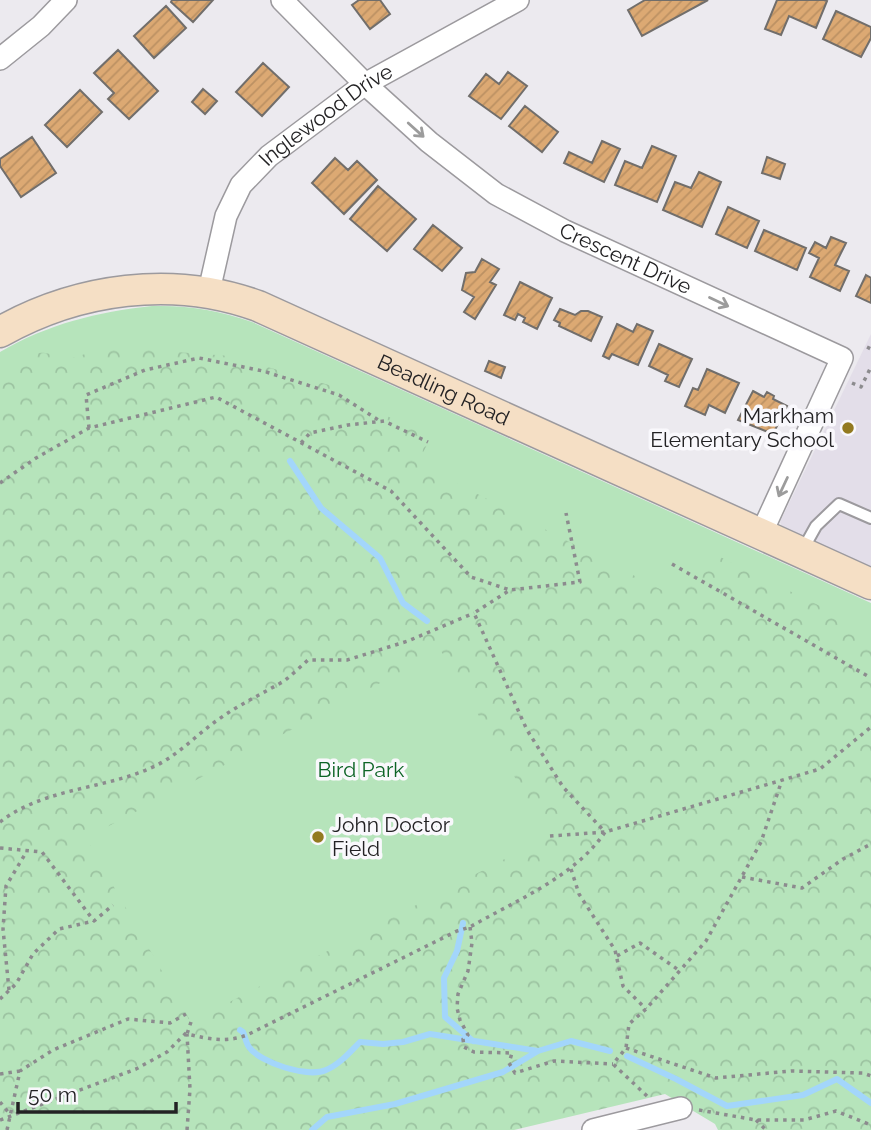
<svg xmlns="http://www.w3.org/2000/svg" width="871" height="1130" viewBox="0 0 871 1130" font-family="Raleway,sans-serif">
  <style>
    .built { fill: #e3dee9 }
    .green { fill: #b6e4bb }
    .forest { fill: url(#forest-crowns); fill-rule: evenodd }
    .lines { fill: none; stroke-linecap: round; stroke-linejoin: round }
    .stream { stroke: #a3d6fb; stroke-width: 6 }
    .building { fill: url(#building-hatch); stroke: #716e6b; stroke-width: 2 }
    .lane-casing { stroke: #9c9a9e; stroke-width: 14 }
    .street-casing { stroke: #9c9a9e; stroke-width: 24 }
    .secondary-casing { stroke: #9c9a9e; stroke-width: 33 }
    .path { stroke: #8c8b8e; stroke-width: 3.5; stroke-dasharray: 3.5 5; stroke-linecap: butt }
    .lane { stroke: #fff; stroke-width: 10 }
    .street { stroke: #fff; stroke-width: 21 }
    .secondary { stroke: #f5dfc5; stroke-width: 30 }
    .oneway { stroke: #9c9c9c }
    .poi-dot { fill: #937a20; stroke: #f9f8fc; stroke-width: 2.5 }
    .labels { text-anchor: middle; stroke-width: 7; stroke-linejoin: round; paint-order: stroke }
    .street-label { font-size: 21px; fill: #232224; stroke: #f9f8fc }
    .poi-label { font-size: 21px; fill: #232224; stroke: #f9f8fc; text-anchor: end }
    .park-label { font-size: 21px; fill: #0d6426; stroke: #f9f8fc }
  </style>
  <defs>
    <pattern id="forest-crowns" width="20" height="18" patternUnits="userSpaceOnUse" patternTransform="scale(1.75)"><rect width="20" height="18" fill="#b6e4bb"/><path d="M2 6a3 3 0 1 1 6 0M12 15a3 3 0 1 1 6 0" fill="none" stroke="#9cc3a1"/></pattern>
    <pattern id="building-hatch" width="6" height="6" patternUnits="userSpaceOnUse" patternTransform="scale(1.75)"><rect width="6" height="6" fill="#dca973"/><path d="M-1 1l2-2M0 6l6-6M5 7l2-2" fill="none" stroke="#bc9163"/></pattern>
  </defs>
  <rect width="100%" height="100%" fill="#eceaef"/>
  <path class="built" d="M871,334V572L785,533L780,522Z"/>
  <path class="green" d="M152,306C188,305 218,310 252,322L871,603V1130L744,1064L0,1130V352C48,324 97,312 152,306Z"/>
  <path class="forest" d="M109,347L230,356L339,388L403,425L421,423L436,426L418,463L679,599L708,551L871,631V1130H718L715,1124L665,1094L514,1130H0V380C21,358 34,343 65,360ZM441,651L549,836L191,1022L86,838Z"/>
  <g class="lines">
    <path class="stream" d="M290,461L321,508L380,558L403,603L427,621
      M463,923L457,951L444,978L445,1017L473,1041
      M240,1030L243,1032C245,1036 246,1043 249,1047C260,1063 308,1078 326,1070C339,1065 350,1052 360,1042L383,1044L403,1042L430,1034L538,1051
      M627,1056L676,1079L727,1106L803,1095L837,1079L871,1103
      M312,1130L327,1117L395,1104L503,1072L538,1051L571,1041L610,1051"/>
  </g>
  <path class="building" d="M172,0H213L193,22L171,2Z
    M359,0H380L390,14L370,29L352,5Z
    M645,0H708L642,36L628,10Z
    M777,0H824L827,1L816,28L789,16L781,35L765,29Z
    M166,6L186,28L154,58L134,36Z
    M836,11L871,27V38L861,57L823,39Z
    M118,50L158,91L129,119L108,99L114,93L94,73Z
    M263,63L289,87L262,116L236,92Z
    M508,72L527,86L501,119L469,96L486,74L499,84Z
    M203,89L217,101L205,114L192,102Z
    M80,90L102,112L67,147L45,125Z
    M525,106L558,132L542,152L509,126Z
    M32,137L56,173L21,197L0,166V159Z
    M602,141L620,149L604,182L564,163L569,152L592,163Z
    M652,146L676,156L657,202L615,185L625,161L642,168Z
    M767,157L785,164L780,179L762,173Z
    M335,158L348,170L357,161L377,180L344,214L312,183Z
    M699,172L721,182L702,227L663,210L675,182L691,188Z
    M378,186L416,219L387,251L350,219Z
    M728,207L759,221L747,248L716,234Z
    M433,225L462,248L442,271L414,249Z
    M764,230L806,248L797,270L755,251Z
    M831,237L846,243L835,265L849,271L840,291L810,277L819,258L809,253L815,242L826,248Z
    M482,259L499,269L490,282L496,285L475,319L464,312L474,297L462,290L466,273L475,272Z
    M866,275L871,278V303L856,296Z
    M520,282L552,298L537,329L523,322L525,318L518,314L515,320L504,315Z
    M560,309L575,315L581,311H588L602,317L591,341L559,326L560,323L554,320Z
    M617,324L633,332L637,324L653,331L638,365L612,354L609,359L603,356Z
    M659,344L692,359L679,387L665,381L668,375L649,366Z
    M489,361L505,367L501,378L485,371Z
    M707,369L739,383L725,413L709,405L705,415L685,406L693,388L698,390Z
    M753,391L764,397L767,392L774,396L773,399L787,406L773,434L738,420Z"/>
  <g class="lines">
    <g class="lane-casing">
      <path id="lane" d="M802,551L816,526L839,504L871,518"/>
    </g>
    <g class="street-casing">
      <g id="street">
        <path id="s1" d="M282,0L365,84L429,142L496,194L565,231L842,358L761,534"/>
        <path d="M0,59L41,26L66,0"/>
        <path id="s2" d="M209,291L226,216L241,185L269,156L365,84L518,0"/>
        <path d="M593,1130L681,1108"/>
      </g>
    </g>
    <g class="secondary-casing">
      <g id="secondary">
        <path id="s3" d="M0,332C78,288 173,275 258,306L871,584"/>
      </g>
    </g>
    <path class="path" d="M867,347L871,349
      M852,383L861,387L871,367
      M89,428L86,395L145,370L199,358L263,371L339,395L380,421
      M301,443L310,433L348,425L384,421L428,442
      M0,483L36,458L89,428L216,397L391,491L471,577L510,590
      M672,564L871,678
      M0,822C45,787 105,790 155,766C180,754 197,734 219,719C240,704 262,694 284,681C292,675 300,667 308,660H347L408,641L474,613
      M550,836L605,832L820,769L871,727
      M0,848L42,852L94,921
      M571,869L579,894L615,950L623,986L646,1009
      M742,877L802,888L843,859L871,844
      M470,927L472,943L468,971L458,994L457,1008L460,1020L468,1035L463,1039L464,1047L474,1052L512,1053L509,1063L515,1073L554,1061L613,1064
      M617,956L640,943L680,971
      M9,990L3,929L6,886L27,851
      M0,999L16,984L33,954L59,929L94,921L113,905
      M191,1022L187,1034C209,1039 226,1043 247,1035L457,931L470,927C515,901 576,876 605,832L563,787L527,730L474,613L510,590L580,582L566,513
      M626,1048L716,1078L791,1071L863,1073L871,1076
      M0,1074L20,1071
      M647,1096L613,1064L626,1048L629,1024L646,1009L706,941L761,842L782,780
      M0,1102L9,1113
      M699,1110L756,1120H804L836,1111L871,1125
      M0,1120L136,1069L167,1052L187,1032
      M756,1120L766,1130
      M7,1130L20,1071L53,1050L128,1019L170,1023L186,1014
      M187,1130L190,1089L187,1034"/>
    <use href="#lane" class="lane"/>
    <use href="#street" class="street"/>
    <use href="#secondary" class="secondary"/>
  </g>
  <defs><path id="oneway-shaft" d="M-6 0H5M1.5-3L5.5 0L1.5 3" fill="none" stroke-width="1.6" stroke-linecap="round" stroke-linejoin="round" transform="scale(1.75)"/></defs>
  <g class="oneway">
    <use href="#oneway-shaft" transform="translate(416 130) rotate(42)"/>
    <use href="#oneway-shaft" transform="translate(719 302) rotate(25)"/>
    <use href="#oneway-shaft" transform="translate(783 487) rotate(115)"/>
  </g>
  <g class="poi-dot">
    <circle cx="848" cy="428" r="7"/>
    <circle cx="318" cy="837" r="7"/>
  </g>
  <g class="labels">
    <g class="street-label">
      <text dy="7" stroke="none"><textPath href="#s2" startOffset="222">Inglewood Drive</textPath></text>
      <text dy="7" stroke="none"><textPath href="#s1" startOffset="434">Crescent Drive</textPath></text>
      <text dy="7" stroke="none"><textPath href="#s3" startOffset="471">Beadling Road</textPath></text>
    </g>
    <g class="poi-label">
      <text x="834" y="423">Markham<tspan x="834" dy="24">Elementary School</tspan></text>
      <text x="332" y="832" text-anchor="start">John Doctor<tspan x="332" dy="24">Field</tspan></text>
    </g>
    <g class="park-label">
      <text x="361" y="777">Bird Park</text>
    </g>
  </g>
  <path d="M18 1102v10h158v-10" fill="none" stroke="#232224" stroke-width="3.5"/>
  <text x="28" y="1102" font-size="21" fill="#232224" stroke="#f9f8fc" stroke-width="5" paint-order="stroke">50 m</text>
</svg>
